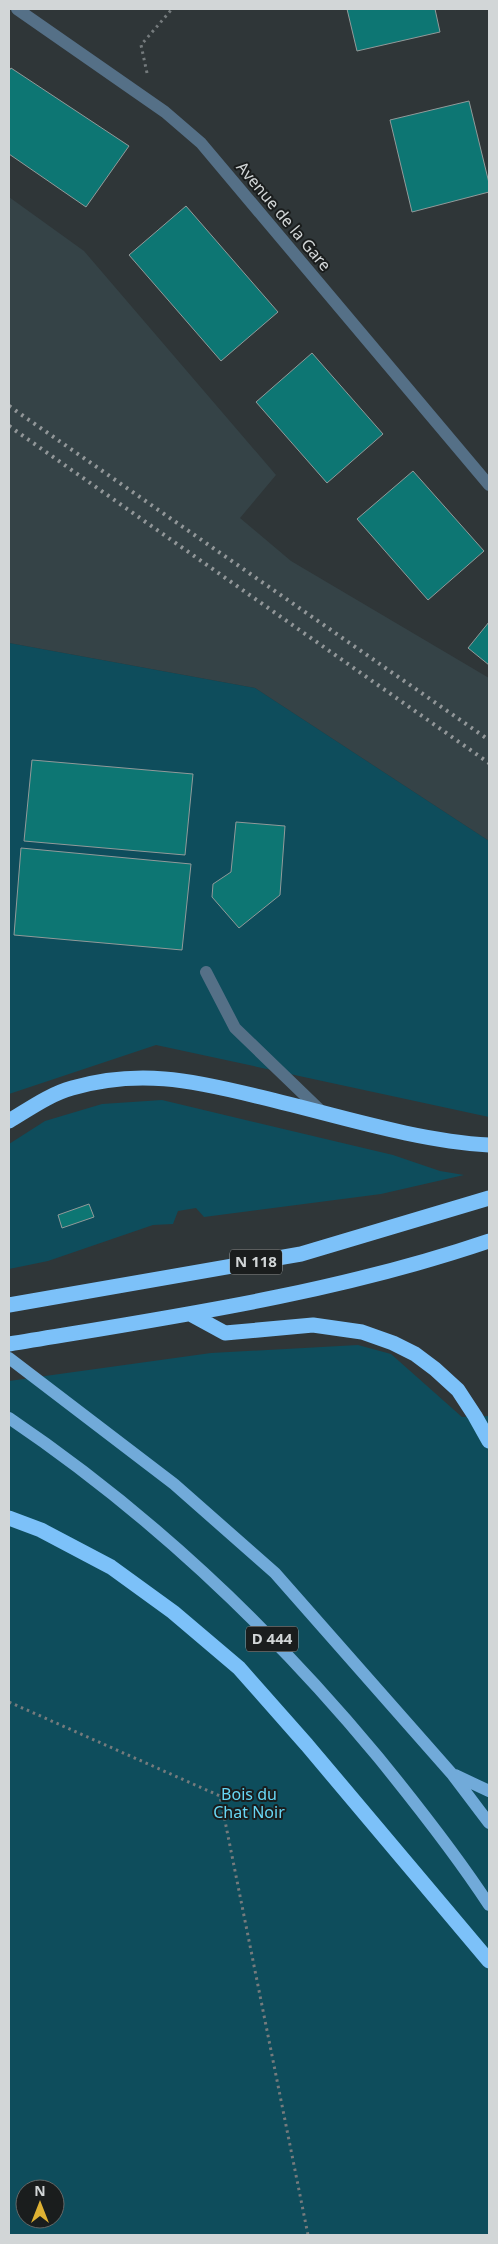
<svg xmlns="http://www.w3.org/2000/svg" width="498" height="2244" viewBox="0 0 498 2244" font-family="'Noto Sans',sans-serif">
  <style>
    .built { fill: #354347 }
    .green { fill: #0e4d5c; fill-rule: evenodd }
    .building { fill: #0d7673; stroke: #929a9a }
    .lines { fill: none; stroke-linecap: round; stroke-linejoin: round }
    .path { stroke: #757b7d; stroke-width: 3; stroke-dasharray: 2.5 4; stroke-linecap: butt }
    .minor { stroke: #557087; stroke-width: 12 }
    .major { stroke: #71aad9; stroke-width: 12 }
    .highway { stroke: #7cc1f9; stroke-width: 15 }
    .rail { stroke: #929799; stroke-width: 4; stroke-dasharray: 2.5 5; stroke-linecap: butt }
    .labels { text-anchor: middle; stroke-width: 4; stroke-linejoin: round; paint-order: stroke }
    .shield { fill: #1a1d1d; stroke: #9b9e9f; stroke-width: 1 }
    .shield-label { font-size: 15px; font-weight: bold; fill: #d2d6d7 }
    .street-label { font-size: 16px; fill: #d2d6d7; stroke: #1a1d1d }
    .park-label { font-size: 16px; fill: #68d7f5; stroke: #1a1d1d }
  </style>
  <rect width="100%" height="100%" fill="#2f3638"/>
  <path class="built" d="M9,197L84,251L276,475L240,518L291,561L489,678V841L255,688L9,643Z"/>
  <path class="green" d="M9,643L255,688L489,841V1117L156,1045L9,1094Z
    M162,1100L393,1155L440,1171L464,1175L381,1194L204,1217L196,1208L178,1211L173,1224L153,1225L48,1261L9,1269V1144L45,1121L102,1104Z
    M358,1345L391,1354L462,1417L489,1416V2235H9V1381L211,1353ZM25,2189H55V2219H25Z"/>
  <path class="building" d="M347,9H435L440,32L357,51Z
    M11,68L129,146L86,207L9,154V71Z
    M469,101L489,183V192L412,212L390,120Z
    M186,206L278,312L221,361L129,255Z
    M312,353L383,434L327,483L256,402Z
    M413,471L484,551L428,600L357,519Z
    M489,622V665L468,648Z
    M32,760L193,774L185,855L24,841Z
    M236,822L285,826L280,895L239,928L212,897L213,884L231,872Z
    M21,848L191,864L182,950L14,935Z
    M89,1204L94,1217L62,1228L58,1215Z"/>
  <g class="lines">
    <path class="path" d="M147,73L141,45L172,9
      M9,1702L220,1796L308,2235"/>
    <path class="minor" d="M17,9L165,112L201,143L489,485
      M206,972L235,1028L321,1111"/>
    <path class="major" d="M9,1358L174,1484L275,1573L452,1774L489,1823
      M9,1418C148,1512 271,1628 378,1757C417,1805 455,1853 489,1905
      M455,1775L489,1791"/>
    <path class="highway" d="M9,1121C29,1109 50,1094 72,1088C138,1069 191,1080 256,1096C330,1113 414,1141 489,1145
      M9,1305L301,1254L489,1198
      M192,1315L225,1333L313,1325L362,1332L393,1343L415,1354L435,1369L458,1390L475,1416L489,1441
      M9,1344C171,1317 333,1294 489,1241
      M9,1518L41,1530L111,1567L173,1612L239,1668L307,1745L489,1961"/>
    <path class="rail" d="M9,406L489,740
      M9,426L489,763"/>
  </g>
  <g class="labels">
    <g class="shield">
      <rect x="230" y="1249.5" width="52" height="25" rx="4"/>
      <rect x="246" y="1626.5" width="52" height="25" rx="4"/>
    </g>
    <g class="shield-label">
      <text x="256" y="1267">N 118</text>
      <text x="272" y="1644">D 444</text>
    </g>
    <g class="street-label">
      <text transform="translate(284 216) rotate(50)" y="6">Avenue de la Gare</text>
    </g>
    <g class="park-label">
      <text x="249" y="1800">Bois du<tspan x="249" dy="18">Chat Noir</tspan></text>
    </g>
  </g>
  <rect width="498" height="2244" fill="none" stroke="#d2d6d7" stroke-width="20"/>
  <g transform="translate(40 2204)"><circle r="24" fill="#1a1d1d" stroke="#646767"/>
  <path d="M0-4L9 19L0 12L-9 19Z" fill="#deb133"/>
  <text y="-8" font-size="14" font-weight="bold" text-anchor="middle" fill="#d2d6d7">N</text>
  </g>
</svg>
